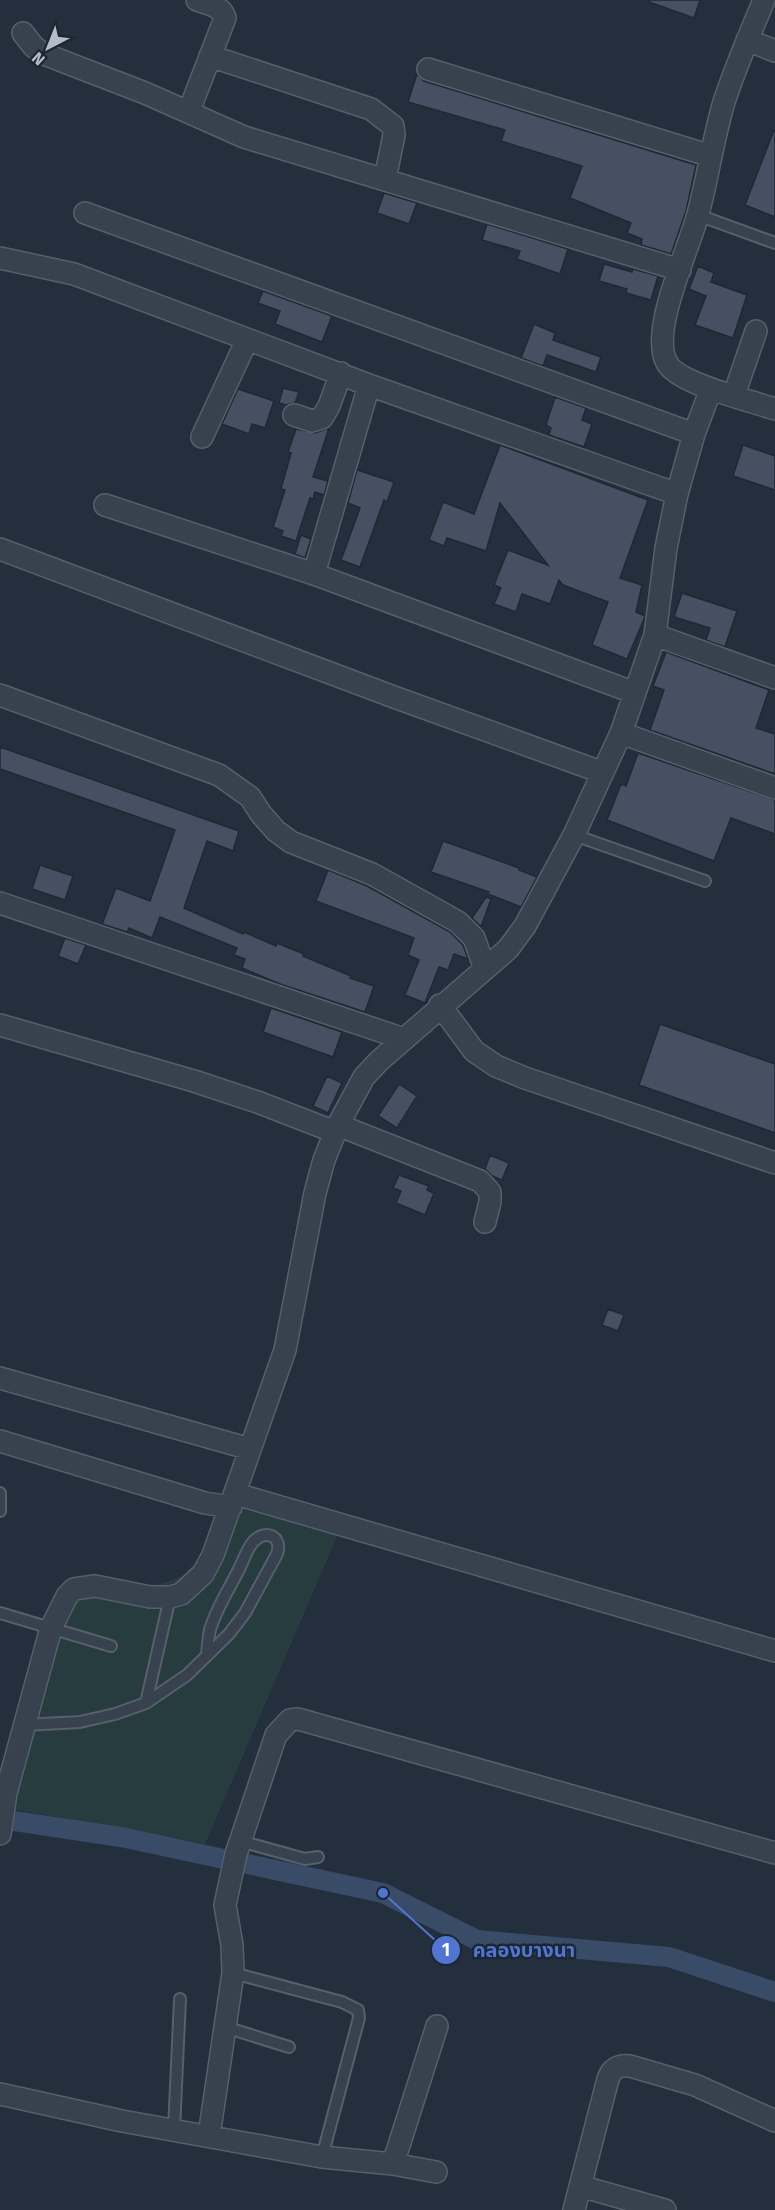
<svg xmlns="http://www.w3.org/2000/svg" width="775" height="2210" viewBox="0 0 775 2210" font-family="'Fira Sans','Noto Sans Thai',sans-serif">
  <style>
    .green { fill: #263c3f }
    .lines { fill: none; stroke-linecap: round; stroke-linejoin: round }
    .canal { stroke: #394c67; stroke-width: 20 }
    .building { fill: #455162; stroke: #1f2835; stroke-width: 1.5 }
    .lane-casing { stroke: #565f6c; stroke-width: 14 }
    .street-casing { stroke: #565f6c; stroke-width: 24 }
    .lane { stroke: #38414e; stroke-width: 10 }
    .street { stroke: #38414e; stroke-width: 21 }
    .leader { fill: none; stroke: #5274d3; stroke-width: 2 }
    .callout-dot { fill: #5274d3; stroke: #1d2633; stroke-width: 2 }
    .mark-label { font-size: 18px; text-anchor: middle; font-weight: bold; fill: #fff }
    .callout-label { font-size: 20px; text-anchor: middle; font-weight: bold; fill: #5274d3; stroke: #1d2633; stroke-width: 5; stroke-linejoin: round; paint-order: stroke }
  </style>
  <rect width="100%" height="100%" fill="#242f3e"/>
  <path class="green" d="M232,1483L345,1518L205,1844L2,1807L55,1601L150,1588L184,1575L207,1547Z"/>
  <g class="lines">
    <path class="canal" d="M0,1819L121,1837L383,1893L477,1940L669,1957L775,1992"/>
  </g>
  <path class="building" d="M649,0H700L694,18L649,2Z
    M417,74L424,81L696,165L686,211L671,254L641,245L642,239L627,233L631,223L570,198L582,166L501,141L505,130L408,102Z
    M774,130H775V217L745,205Z
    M384,193L417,203L409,224L377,213Z
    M487,224L568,249L560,274L517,259L520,251L482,240Z
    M604,264L632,272L633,269L658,276L651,300L626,293L627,289L599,281Z
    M698,266L714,273L711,282L747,295L733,338L695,325L706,296L689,289Z
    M263,291L332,316L322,342L275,324L280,311L258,303Z
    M534,324L555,333L553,340L601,357L596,372L547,355L543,366L521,358Z
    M283,388L299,392L295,403L286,405L279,403Z
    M238,389L274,401L265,428L252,424L249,434L222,424Z
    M555,397L586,408L582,420L592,424L584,447L549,435L551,428L546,425Z
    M329,428L313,477L328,481L324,495L315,492L313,499L310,498L296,541L281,536L283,531L273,527L285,490L281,489L291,453L288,452L296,429L315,433Z
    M500,445L648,500L620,578L642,585L636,612L645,616L644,619L627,659L592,645L608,602L563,585L559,580L550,604L522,594L516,612L494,604L501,588L494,585L508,550L548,565L500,503L486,551L447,538L444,546L429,540L443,502L474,514Z
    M743,445L775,456V490L733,476Z
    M357,470L394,482L387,502L384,500L360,567L341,560L360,508L348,503Z
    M301,535L311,539L305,558L295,554Z
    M682,593L737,611L725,647L706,640L710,628L674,617Z
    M666,652L769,690L756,728L775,734V774L650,730L664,690L653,686Z
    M0,747L239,831L233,851L207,841L184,908L243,934L244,932L276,946L277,943L304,954L303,956L351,976L350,978L374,986L365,1012L280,984L242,968L245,959L234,955L237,948L160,917L152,938L129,928L127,932L102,924L116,888L150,901L175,830L0,769Z
    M638,753L775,800V834L731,818L714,861L607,820L621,784L626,786Z
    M443,841L519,868V870L537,877L521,907L488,894L489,892L431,872Z
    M40,865L73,876L65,900L32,889Z
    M328,870L367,886L450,932L463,945L468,959L454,954L448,970L439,967L425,1003L405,995L419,960L408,955L414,938L316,901Z
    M486,897L491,899L481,927L472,918Z
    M65,938L86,945L78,964L58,956Z
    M271,1008L342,1032L333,1057L263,1032Z
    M660,1024L775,1064V1133L639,1085Z
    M327,1076L342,1083L328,1113L313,1106Z
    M399,1084L417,1096L397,1128L378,1116Z
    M490,1155L509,1163L502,1180L492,1176L485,1169Z
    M399,1175L429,1186L427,1190L434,1193L425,1215L396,1203L401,1191L393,1188Z
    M608,1309L624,1315L618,1331L602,1325Z"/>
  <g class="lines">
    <g class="lane-casing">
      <path id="lane" d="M698,215L775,243
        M574,835L705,881
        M0,1493V1511
        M0,1613L111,1646
        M146,1703L170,1597
        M24,1725L80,1722L115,1714L146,1703L187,1675L229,1634L245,1613L277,1554C283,1535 264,1529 253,1542C247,1549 244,1559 240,1567C230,1588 216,1608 210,1630C208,1638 208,1646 207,1654
        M240,1841L305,1859L318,1857
        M233,1973L342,2002L358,2010L359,2018L322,2157
        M225,2027L289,2047
        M174,2130L180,1999"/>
    </g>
    <g class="street-casing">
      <path id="street" d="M764,0C750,34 735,68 724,102C713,139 708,177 698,214C689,249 649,332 667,363C678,384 752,401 775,409
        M23,33L34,47L44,54L145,93L244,137L680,270
        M747,40L775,51
        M210,56L371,109L393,126L394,135L385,179
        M428,69L711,156
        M189,111L225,18C222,6 208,4 197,0
        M85,213L694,434
        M0,258L74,274L369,385L677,494
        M734,395L756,331
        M294,415L312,421L322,418L329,406L341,373
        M202,437L247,340
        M105,505L314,574L635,693
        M0,549L394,697L601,772
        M314,574L369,385
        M655,635L775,678
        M0,695L219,775L250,797L261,814L276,831L291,842L372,874L458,922L474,938L485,969
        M621,733L775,788
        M0,903L404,1039
        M440,1005L474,1051L496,1066L525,1078L775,1163
        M0,1025L194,1081L260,1103L335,1132
        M338,1125L480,1181L490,1192V1202L485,1222
        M0,1378L250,1449
        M0,1441L205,1503L231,1507
        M236,1494L775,1651
        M0,1834L6,1793L51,1628L67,1596L74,1589L95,1586L150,1597H170L181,1594L203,1574L213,1555L285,1350L315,1193L324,1160L338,1125L364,1077L379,1061L508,949L525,926L574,835L621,733L655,635L666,548L677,494L694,434L711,389
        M0,2094L122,2121L322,2157L393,2164L436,2172
        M209,2136L233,1973L232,1945L225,1905L236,1854L276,1735L290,1720L298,1719L775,1853
        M393,2164L437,2026
        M580,2186L665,2210
        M574,2210L608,2079C612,2068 618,2065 630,2066L695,2085L775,2121"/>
    </g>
    <use href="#lane" class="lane"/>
    <use href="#street" class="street"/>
  </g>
  <path class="leader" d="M383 1893L446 1950"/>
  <g class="callout-dot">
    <circle cx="383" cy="1893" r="6"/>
    <circle cx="446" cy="1950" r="15"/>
  </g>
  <g class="mark-label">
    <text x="446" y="1956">1</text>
  </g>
  <g class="callout-label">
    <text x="524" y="1957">คลองบางนา</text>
  </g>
  <g transform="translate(48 48) rotate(222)" stroke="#1d2633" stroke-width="4.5" paint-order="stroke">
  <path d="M0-4.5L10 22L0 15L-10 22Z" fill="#b4bcc9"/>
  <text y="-9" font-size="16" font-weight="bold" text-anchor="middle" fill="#b4bcc9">N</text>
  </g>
</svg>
